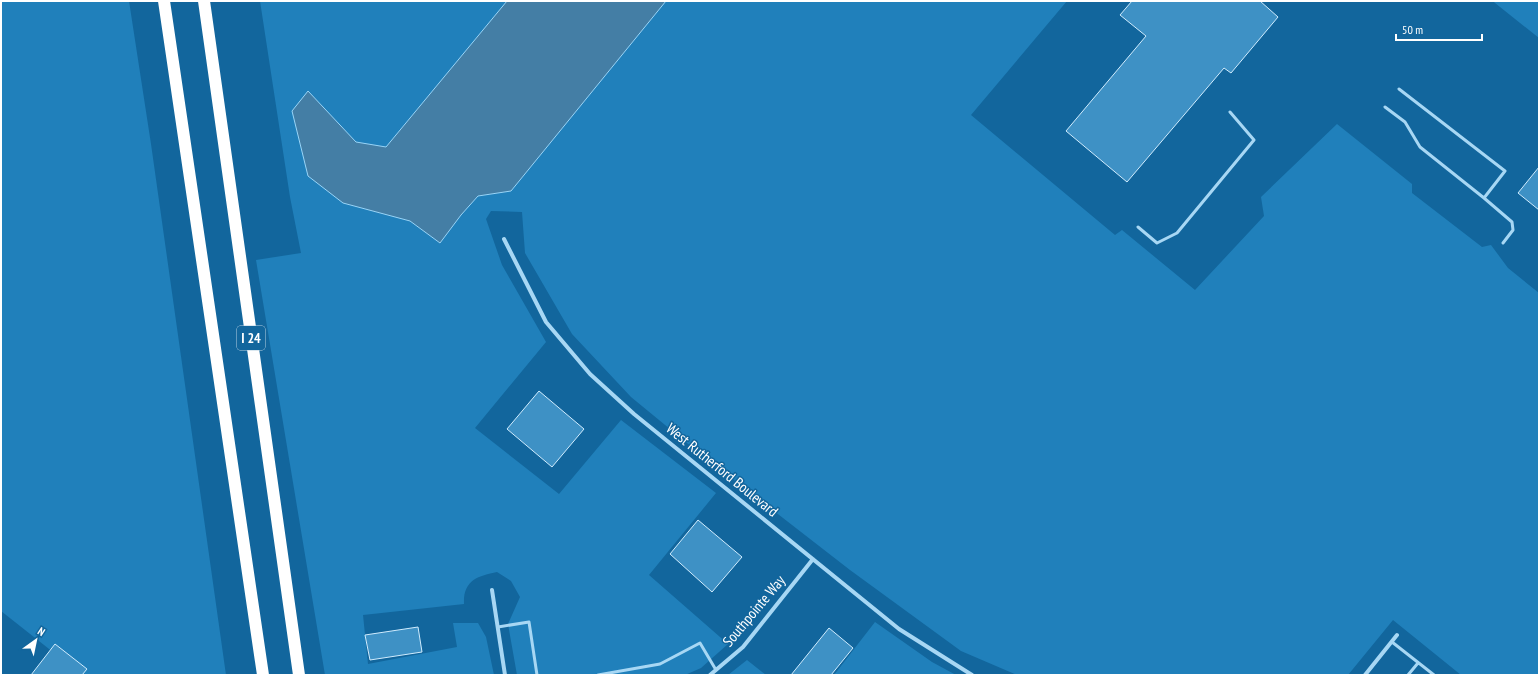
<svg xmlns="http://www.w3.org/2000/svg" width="1540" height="676" viewBox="0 0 1540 676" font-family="'PT Sans Narrow',sans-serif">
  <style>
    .green { fill: #2080bb }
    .water { fill: #447ea5; stroke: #99d5f8 }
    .building { fill: #3e91c5; stroke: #d0ecfe }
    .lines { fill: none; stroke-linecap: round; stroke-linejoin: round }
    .service { stroke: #a7d7f4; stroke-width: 3 }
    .minor { stroke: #a7d7f4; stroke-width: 4 }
    .motorway { stroke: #fff; stroke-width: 12 }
    .labels { text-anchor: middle; stroke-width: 3; stroke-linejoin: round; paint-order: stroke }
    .shield { fill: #12669d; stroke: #b8d1e2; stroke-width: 1 }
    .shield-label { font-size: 14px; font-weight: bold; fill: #fff }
    .street-label { font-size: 15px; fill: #fff; stroke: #12669d }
  </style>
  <rect width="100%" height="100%" fill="#12669d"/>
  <path class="green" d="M1,1H129L151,144L226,675H82L1,611Z
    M260,1H507L386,147L356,142L308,91L343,203L410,221L440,243L461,215L478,196L511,191L666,1H1067L971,115L1115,235L1122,230L1195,290L1264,216L1261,197L1337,124L1412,184V193L1482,247L1491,245L1508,268L1539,293V675H1461L1393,620L1348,675H1017L961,651L850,570L698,452L631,397L572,334L525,253L522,212L491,211L486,219L502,265L546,342L475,428L559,494L621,420L716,493L649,575L728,644L701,668L685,675H517L508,624L520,597L511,581L497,572C478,576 463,580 464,604L363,615L368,664L457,647L453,623H478L486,637L494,675H325L256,260L301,253L290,197Z
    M1493,1H1539V38L1495,3Z
    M875,622L932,662L956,675H834Z
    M747,660L766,675H728Z"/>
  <path class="water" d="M507,1H666L511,191L478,196L461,215L440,243L410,221L343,203L308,176L292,111L308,91L356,142L386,147Z"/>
  <path class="building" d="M1132,1H1260L1278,17L1231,73L1224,68L1127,182L1066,131L1146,36L1120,15Z
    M1539,167V210L1518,193Z
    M539,391L584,429L552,467L507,429Z
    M698,520L742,557L712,592L670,554Z
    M418,627L422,652L370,660L365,635Z
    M829,628L853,648L831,675H791Z
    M55,644L87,669L82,675H31Z"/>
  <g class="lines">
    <path class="service" d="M1385,107L1405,122L1420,147L1484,198L1505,171L1399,89
      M1484,198L1512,222L1513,230L1503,243
      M1138,227L1157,243L1177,233L1254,140L1230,112
      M498,627L529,622L537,675
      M1392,642L1434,675
      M598,675L660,664L700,643L716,670
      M1408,675L1418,663"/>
    <path class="minor" d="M504,239L546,322L590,374L634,414L899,629L972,675
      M492,590L505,675
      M710,675L743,647L813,559
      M1365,675L1397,635"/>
    <path class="motorway" d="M164,1L263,675
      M204,1L299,675"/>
  </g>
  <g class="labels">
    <rect class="shield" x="237" y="326" width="28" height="24" rx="3"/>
    <g class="shield-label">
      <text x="251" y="343">I 24</text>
    </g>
    <g class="street-label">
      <text transform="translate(722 470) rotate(39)" y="5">West Rutherford Boulevard</text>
      <text transform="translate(754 611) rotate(-50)" y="5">Southpointe Way</text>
    </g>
  </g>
  <rect width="1540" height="676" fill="none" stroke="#ffffff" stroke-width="4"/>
  <g transform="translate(36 640) rotate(33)" stroke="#12669d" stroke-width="3" paint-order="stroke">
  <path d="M0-3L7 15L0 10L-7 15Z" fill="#ffffff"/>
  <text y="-6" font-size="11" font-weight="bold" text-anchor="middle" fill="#ffffff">N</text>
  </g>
  <path d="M1396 34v6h86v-6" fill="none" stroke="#ffffff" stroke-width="2"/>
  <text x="1402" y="34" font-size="12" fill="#ffffff" stroke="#12669d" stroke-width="3" paint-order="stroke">50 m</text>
</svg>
